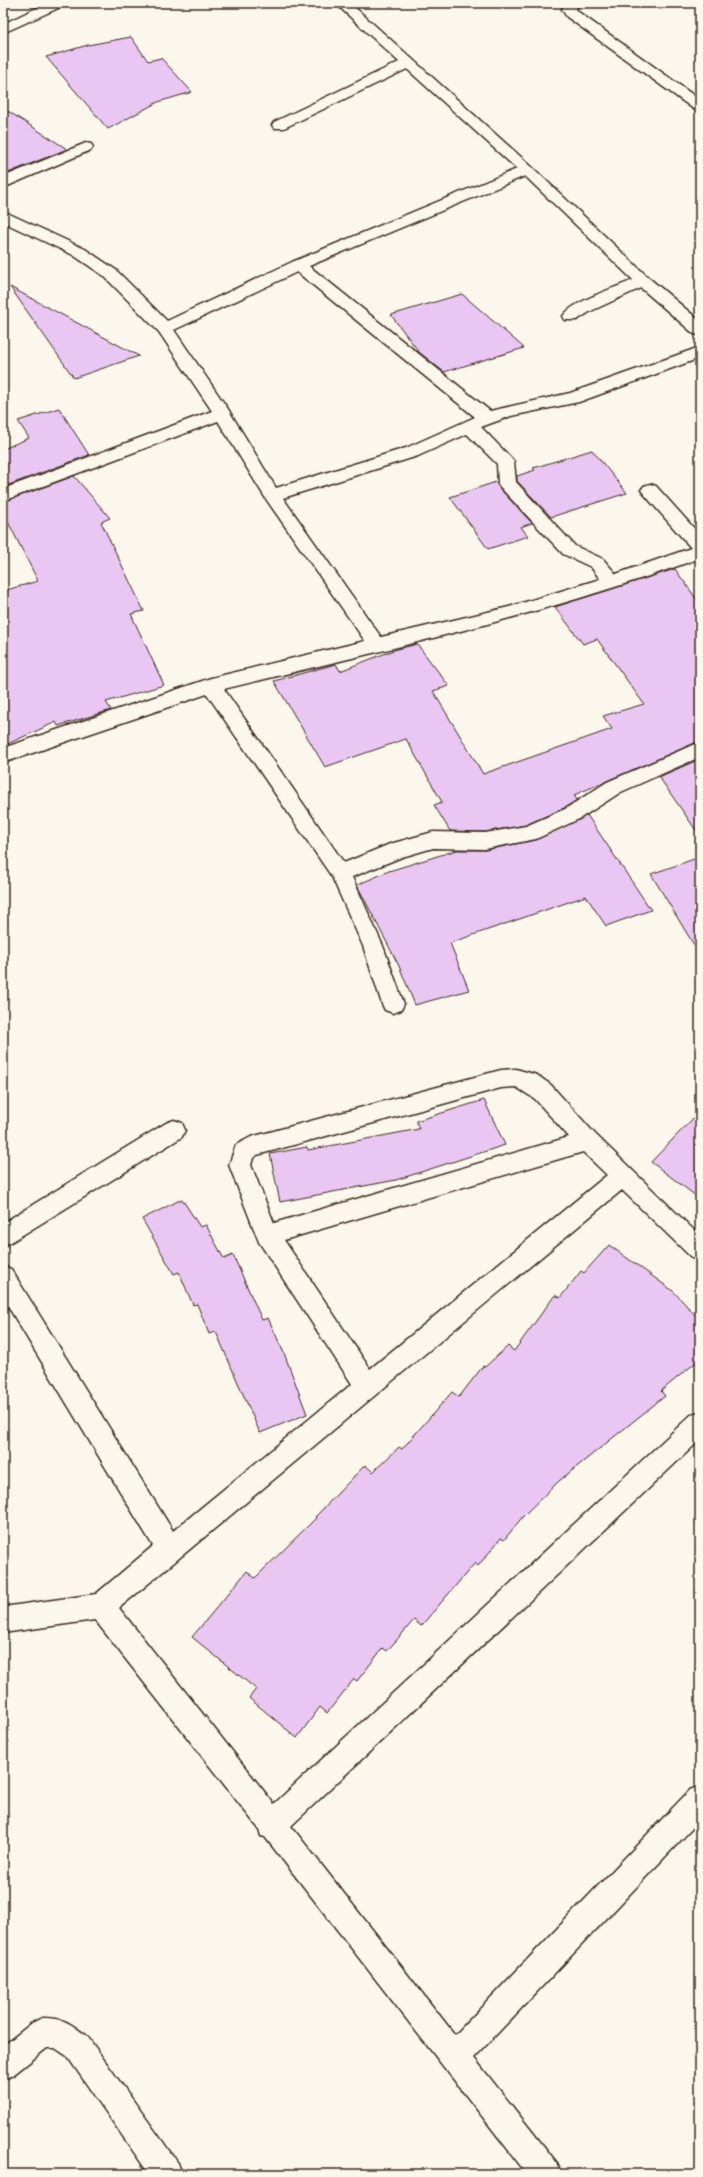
<svg xmlns="http://www.w3.org/2000/svg" width="703" height="2177" viewBox="0 0 703 2177" font-family="Sriracha,sans-serif">
  <style>
    .building { fill: #eac7f3; stroke: #3b2a1e }
    .lines { fill: none; stroke-linecap: round; stroke-linejoin: round }
    .minor-casing { stroke: #3b2a1e; stroke-width: 3 }
    .minor { fill: #fbf7ec; fill-rule: evenodd }
  </style>
  <rect width="100%" height="100%" fill="#fbf7ec"/>
  <filter id="ink" filterUnits="userSpaceOnUse"><feTurbulence type="fractalNoise" baseFrequency=".025" numOctaves="2"/><feDisplacementMap in="SourceGraphic" scale="8" xChannelSelector="R" yChannelSelector="G"/><feConvolveMatrix kernelMatrix="1 2 1 2 8 2 1 2 1" color-interpolation-filters="sRGB"/></filter>
  <g filter="url(#ink)">
    <path class="building" d="M131,37L148,61L161,58L192,92L158,102L108,129L46,57L88,45Z
      M3,108L67,149L3,175Z
      M10,287L139,356L74,378Z
      M462,294L524,348L444,372L419,352L391,315Z
      M59,408L89,455L3,487V449L29,438L18,421Z
      M592,450L627,493L551,517L517,481V476L535,470L533,468Z
      M74,476L110,518L101,522L144,611L131,614L164,685L106,702L111,710L58,726L56,722L3,746V591L38,581L3,512V502Z
      M496,482L500,489L532,523L521,527L528,536L488,549L450,497Z
      M675,569L700,604V741L574,795L577,800L564,808L526,825L485,832L450,831L434,805L442,802L406,739L325,767L274,681L336,664L340,671L394,650L417,644L449,686L433,691L483,774L612,729L603,716L644,704L597,639L583,644L555,607Z
      M700,759V836L659,777Z
      M587,815L651,910L606,926L586,896L450,943L469,990L415,1005L399,966L357,885L389,871L457,850H485L536,840Z
      M700,857V955L651,874Z
      M484,1100L505,1145L396,1180L280,1202L270,1154L307,1147L308,1150L419,1129L416,1121Z
      M700,1111V1199L651,1162Z
      M182,1199L200,1227L206,1225L224,1259L233,1255L262,1320L268,1318L284,1353L307,1414L260,1433L216,1332L209,1334L197,1304L193,1305L179,1272L174,1274L142,1219Z
      M609,1245L673,1291L700,1320V1359L661,1391L665,1396L559,1481L524,1515L504,1540L501,1538L478,1566L475,1563L421,1626L414,1620L387,1651L383,1648L357,1681L354,1679L327,1713L320,1707L297,1738L249,1698L256,1689L192,1637L247,1571L255,1578L316,1518L315,1517L365,1465L373,1472L399,1447L402,1449L452,1392L459,1397L483,1366L485,1367L508,1346L514,1351L555,1295L560,1298L581,1271L584,1273Z"/>
    <g class="lines">
      <g class="minor-casing">
        <path id="minor" d="M47,3H65L63,6L3,33V24Z
          M335,3H350L532,167L649,278L700,321V335L694,334L641,288L591,311L577,320H565L563,316C573,301 615,288 633,280L525,176L309,266L490,411L570,393L700,347V358L579,402L511,416L481,427L511,458L514,462L516,482L575,546L603,559L616,574L691,548L644,494L641,490L644,486L650,484L656,486L700,535V558C545,615 384,650 224,689L344,863L390,844L433,832L485,833L526,826L565,809L607,782L700,742V757L621,792L579,819L536,839L485,849L433,848L402,857L352,877L383,946L404,1004L401,1010L393,1013L385,1010L382,1004L363,946L332,877L207,694L3,763V748L211,678L365,641L266,499L218,421L3,501V489L212,411L159,332L104,276L73,255L3,222V211L85,249L116,270L167,321L292,262L517,169L407,69L284,128H274L272,125L274,122L399,62ZM297,272L475,417L406,448L276,488L228,409L174,330ZM467,434L497,464L498,484L501,488L563,554L591,567L600,579L509,607L381,637L283,498L418,456Z
          M564,3H581L576,8L577,11L700,100V111L695,110L567,17L562,10Z
          M86,143L91,144L93,147L91,150L3,188V177Z
          M516,1069L537,1075L551,1085L595,1134L700,1236V1262L692,1258L622,1190L119,1608L274,1804L691,1415L700,1411V1440L291,1826L455,2035L690,1790L700,1786V1820L474,2058L557,2163L561,2174H527L265,1837L261,1836L259,1829L95,1620L3,1633V1607L96,1594L153,1546L3,1298V1266L11,1269L173,1531L352,1384L259,1242L229,1165L236,1145L251,1137L501,1070ZM516,1087L535,1099L569,1137L274,1223L251,1165L253,1158L257,1155L501,1088ZM583,1152L607,1175L370,1369L284,1240Z
          M174,1120L182,1123L185,1130L182,1137L11,1242L3,1245V1223L166,1123Z
          M42,2018C65,2018 69,2023 87,2036L178,2163L182,2174H149L67,2056L55,2048H47L13,2075L3,2080V2046L32,2023Z"/>
      </g>
      <use href="#minor" class="minor"/>
    </g>
  </g>
  <rect width="703" height="2177" fill="none" stroke="#fbf7ec" stroke-width="16"/>
  <rect x="8" y="8" width="687" height="2161" fill="none" stroke="#3b2a1e" stroke-width="1.5" filter="url(#ink)"/>
</svg>
